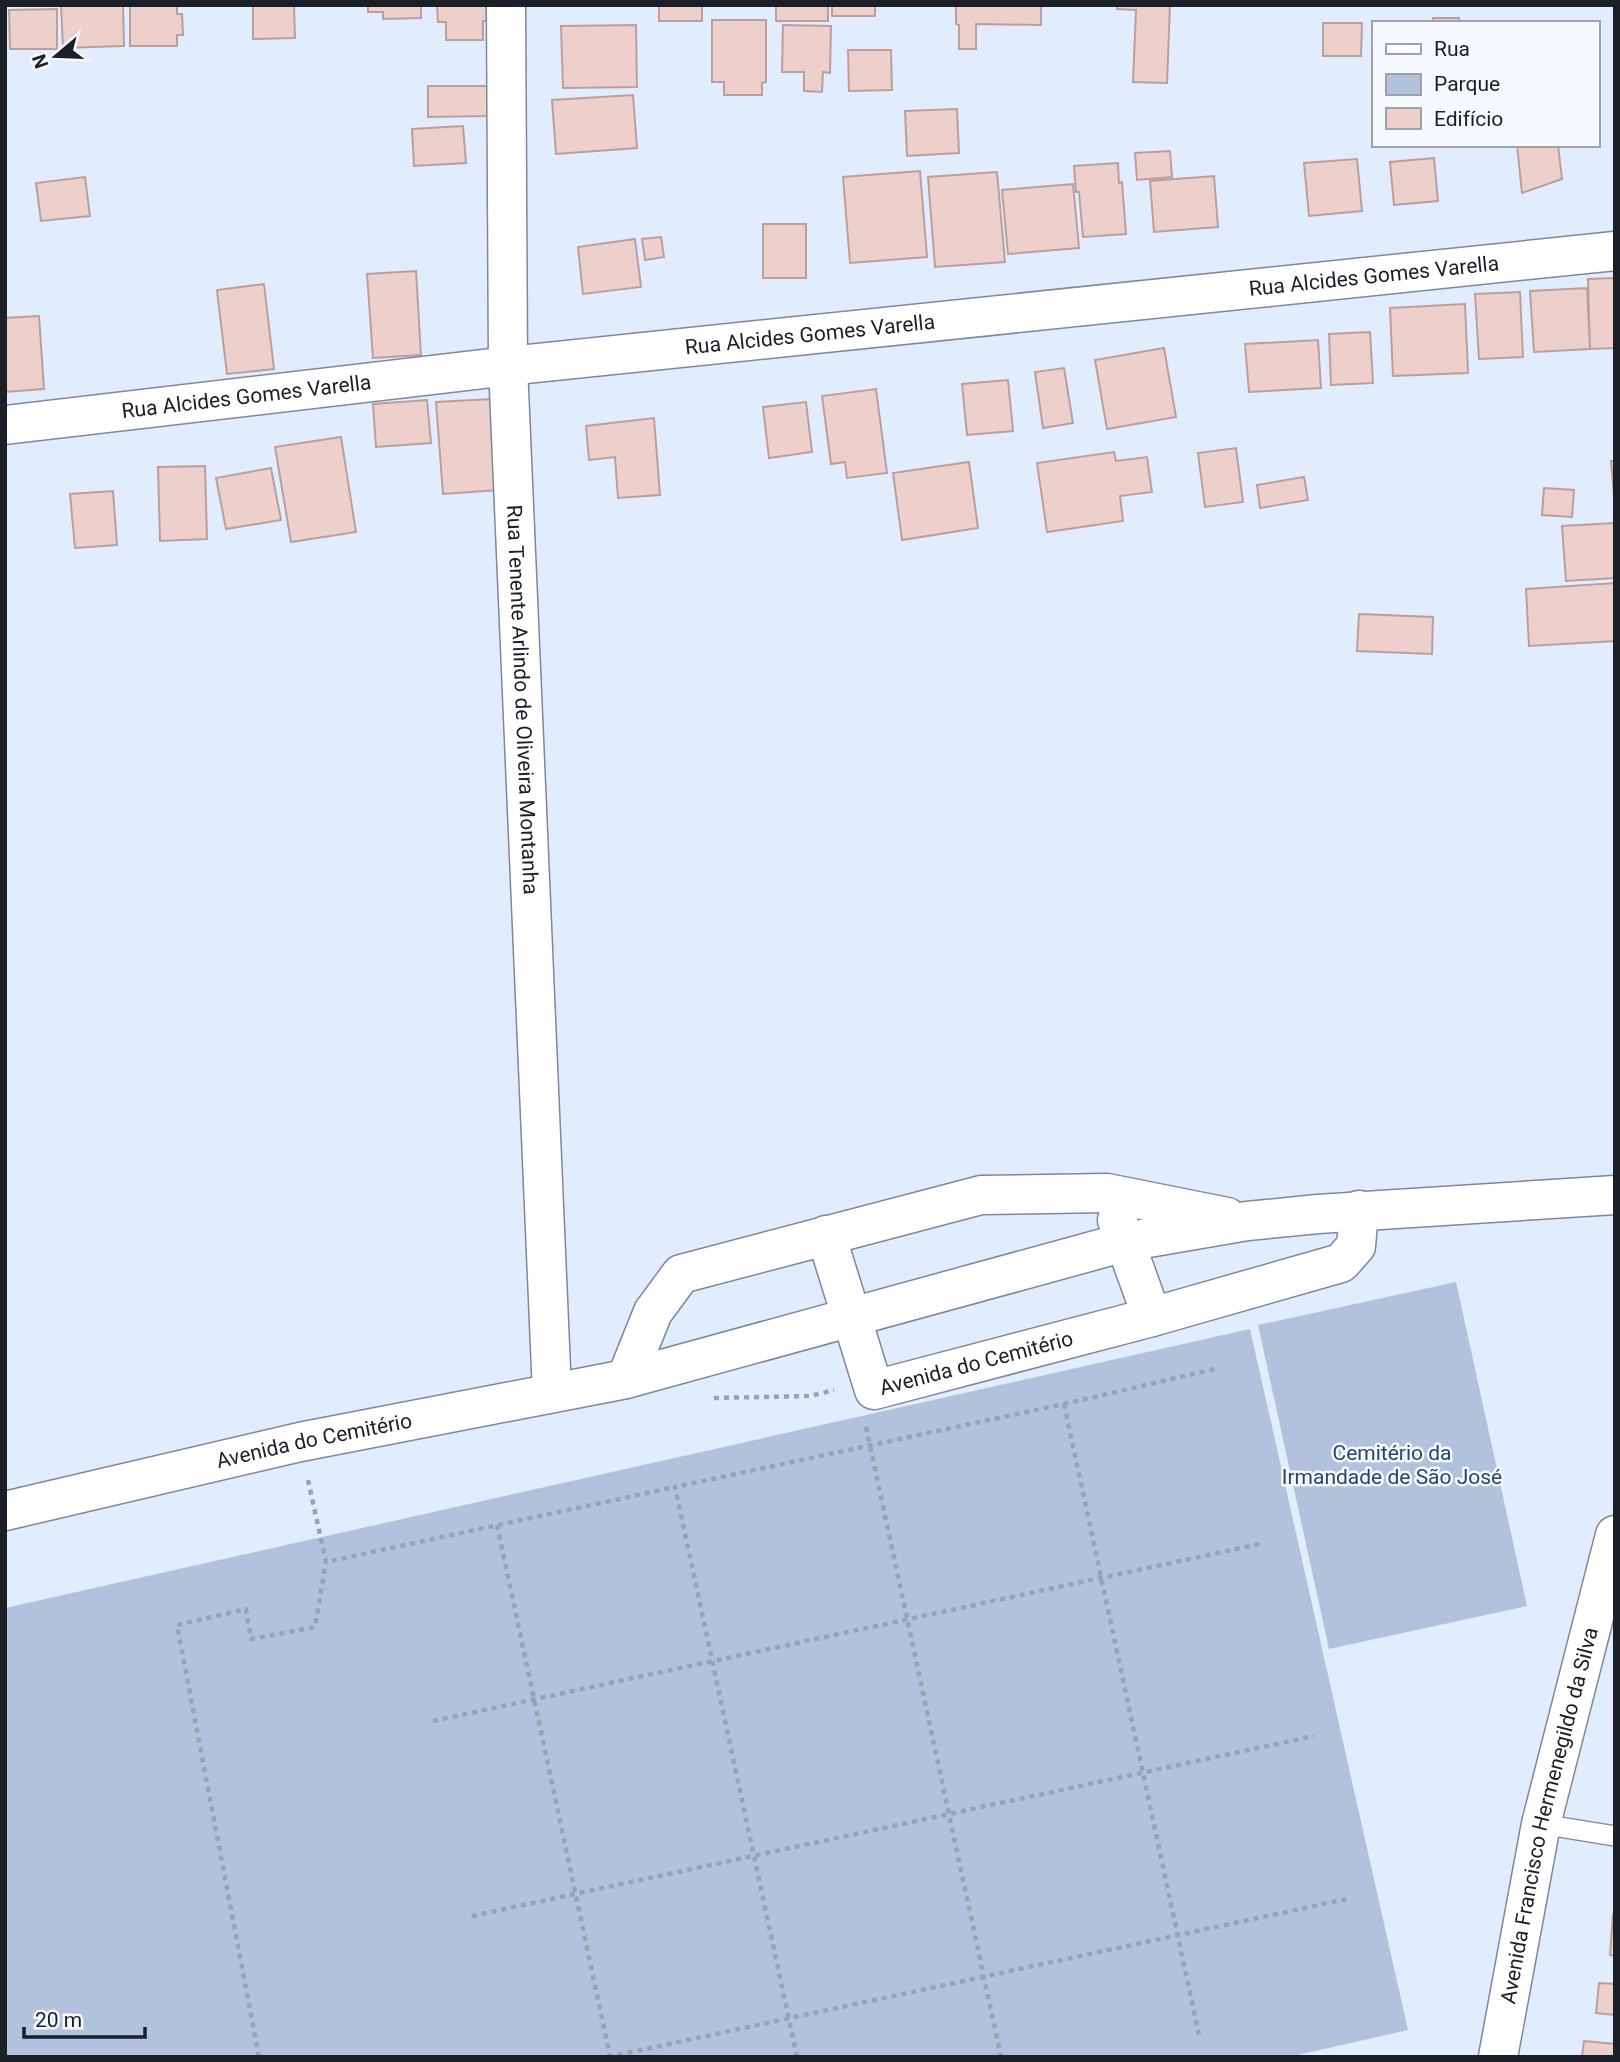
<svg xmlns="http://www.w3.org/2000/svg" width="1620" height="2062" viewBox="0 0 1620 2062" font-family="Roboto,sans-serif">
  <style>
    .green { fill: #b2c2dc }
    .building { fill: #edcfcc; stroke: #bc9f9d; stroke-width: 2 }
    .lines { fill: none; stroke-linecap: round; stroke-linejoin: round }
    .service-casing { stroke: #7c889c; stroke-width: 22 }
    .minor-casing { stroke: #7c889c; stroke-width: 41 }
    .secondary-casing { stroke: #7c889c; stroke-width: 41 }
    .path { stroke: #99a2b0; stroke-width: 4.5; stroke-dasharray: 5 5; stroke-linecap: butt }
    .service { stroke: #fff; stroke-width: 19 }
    .minor { stroke: #fff; stroke-width: 38 }
    .secondary { stroke: #fff; stroke-width: 38 }
    .labels { text-anchor: middle; stroke-width: 5; stroke-linejoin: round; paint-order: stroke }
    .street-label { font-size: 21px; fill: #1b1f27; stroke: #f6f9fd }
    .park-label { font-size: 21px; fill: #274373; stroke: #f6f9fd }
  </style>
  <rect width="100%" height="100%" fill="#e1ecfe"/>
  <path class="green" d="M1456,1282L1527,1606L1329,1649L1258,1325Z
    M1250,1329L1408,2030L1289,2057H5V1608Z"/>
  <path class="building" d="M61,5H123L124,46L63,48Z
    M130,5H177V14H182L183,35H177V46H130Z
    M253,5H294L295,38L253,39Z
    M368,5H421V18L383,19V12H368Z
    M437,5H486L487,21H483V40H446V22H438Z
    M659,5H702V21H659Z
    M776,5H828V21H776Z
    M832,5H875V16H832Z
    M956,5H1041V25L976,24V49H959V25L956,24Z
    M1117,5H1170L1167,83L1133,82L1136,10L1117,9Z
    M57,9V49H10L9,10Z
    M1433,18H1459L1460,23H1433Z
    M712,20H766V82L762,83V95H724V82H712Z
    M1323,23H1362L1361,56H1323Z
    M636,25L637,87L563,88L561,26Z
    M783,25L831,26L830,73L823,72L822,92L804,91V72H782Z
    M848,50H891L892,90L849,91Z
    M428,86H488L489,116L428,117Z
    M633,95L637,148L556,154L552,100Z
    M957,109L959,153L907,156L905,111Z
    M463,126L466,163L414,166L412,129Z
    M1517,145H1558L1562,179L1522,193Z
    M1170,151L1172,177L1137,180L1135,153Z
    M1434,158L1438,201L1394,205L1390,162Z
    M1357,159L1362,211L1309,216L1304,163Z
    M1118,163L1119,183L1122,182L1126,234L1083,237L1079,192H1076L1074,166Z
    M920,171L927,257L850,263L843,177Z
    M997,172L1005,262L935,267L928,177Z
    M1214,176L1218,227L1154,232L1150,181Z
    M85,177L90,216L41,221L36,183Z
    M1073,184L1079,248L1008,254L1002,190Z
    M763,224H806V278H763Z
    M661,237L664,257L645,260L642,239Z
    M635,239L641,287L583,294L578,247Z
    M416,271L421,355L373,358L367,274Z
    M1615,278V348L1590,349L1588,279Z
    M264,284L274,369L227,374L217,290Z
    M1587,288L1590,349L1534,352L1530,291Z
    M1520,292L1523,357L1479,359L1475,294Z
    M1465,304L1468,373L1393,376L1390,308Z
    M39,316L44,389L5,392V318Z
    M1370,332L1373,383L1331,385L1329,334Z
    M1318,340L1321,388L1249,392L1245,344Z
    M1164,348L1176,417L1107,429L1095,360Z
    M1064,368L1073,423L1043,428L1035,372Z
    M1008,380L1013,431L967,435L962,384Z
    M876,389L887,473L847,478L845,462L831,464L822,396Z
    M492,399L499,490L443,494L436,402Z
    M427,400L431,443L376,447L373,404Z
    M806,402L812,452L769,458L763,407Z
    M654,418L660,495L618,498L615,457L589,460L586,426Z
    M341,437L356,532L291,542L275,447Z
    M1236,448L1243,502L1205,507L1198,453Z
    M1114,452L1116,461L1147,457L1152,492L1120,496L1123,521L1047,532L1037,463Z
    M1611,461H1615V508Z
    M969,462L978,528L902,540L893,473Z
    M205,466L207,539L160,541L158,467Z
    M271,468L281,520L226,529L216,478Z
    M1304,477L1308,500L1260,508L1257,485Z
    M1544,488L1574,490L1572,517L1542,515Z
    M113,491L117,545L75,548L70,494Z
    M1615,523V578L1566,581L1562,526Z
    M1615,583V641L1529,646L1526,589Z
    M1359,614L1433,617L1432,654L1357,651Z
    M1613,1914H1615V1956L1610,1955Z
    M1599,1983L1615,1984V2015L1596,2013Z
    M1584,2041L1615,2044V2057H1582Z"/>
  <g class="lines">
    <g class="service-casing">
      <path id="service" d="M1541,1824L1615,1836"/>
    </g>
    <g class="minor-casing">
      <g id="minor">
        <path id="s1" d="M506,5L508,366L552,1393"/>
        <path id="s2" d="M5,425L508,366L1615,251"/>
        <path d="M1117,1220L1152,1317"/>
        <path id="s3" d="M826,1235L874,1390L1152,1317L1341,1263L1356,1246L1359,1210"/>
        <path d="M626,1379L653,1312L681,1274L981,1195L1107,1193L1227,1217"/>
        <path id="s4" d="M5,1511L300,1442L626,1379L1125,1242L1247,1221L1318,1214L1615,1195"/>
      </g>
    </g>
    <g class="secondary-casing">
      <g id="secondary">
        <path id="s5" d="M1498,2057L1541,1824L1615,1535"/>
      </g>
    </g>
    <path class="path" d="M714,1398L810,1396L834,1390
      M1064,1404L1199,2035
      M866,1427L1001,2057
      M308,1480L326,1562L675,1487
      M497,1525L610,2056
      M433,1721L1264,1543
      M472,1916L1314,1736
      M259,2057L177,1625L246,1609L251,1639L315,1627L326,1562
      M608,2057L1347,1899
      M797,2057L675,1487L1064,1404L1219,1368"/>
    <use href="#service" class="service"/>
    <use href="#minor" class="minor"/>
    <use href="#secondary" class="secondary"/>
  </g>
  <g class="labels">
    <g class="street-label">
      <text dy="7" stroke="none"><textPath href="#s2" startOffset="1377">Rua Alcides Gomes Varella</textPath></text>
      <text dy="7" stroke="none"><textPath href="#s2" startOffset="810">Rua Alcides Gomes Varella</textPath></text>
      <text dy="7" stroke="none"><textPath href="#s2" startOffset="243">Rua Alcides Gomes Varella</textPath></text>
      <text dy="7" stroke="none"><textPath href="#s1" startOffset="695">Rua Tenente Arlindo de Oliveira Montanha</textPath></text>
      <text dy="7" stroke="none"><textPath href="#s3" startOffset="268">Avenida do Cemitério</textPath></text>
      <text dy="7" stroke="none"><textPath href="#s4" startOffset="317">Avenida do Cemitério</textPath></text>
      <text dy="7" stroke="none"><textPath href="#s5" startOffset="247">Avenida Francisco Hermenegildo da Silva</textPath></text>
    </g>
    <g class="park-label">
      <text x="1392" y="1460">Cemitério da<tspan x="1392" dy="24">Irmandade de São José</tspan></text>
    </g>
  </g>
  <rect width="1620" height="2062" fill="none" stroke="#1b1f27" stroke-width="14"/>
  <rect x="1372" y="21" width="228" height="126" fill="#f6f9fd" stroke="#9ea2a7" stroke-width="2"/>
  <rect x="1386" y="44" width="35" height="10" fill="#ffffff" stroke="#9ea2a7" stroke-width="2"/>
  <text x="1434" y="56" font-size="21" fill="#1b1f27">Rua</text>
  <rect x="1386" y="74" width="35" height="21" fill="#b2c2dc" stroke="#9ea2a7" stroke-width="2"/>
  <text x="1434" y="91" font-size="21" fill="#1b1f27">Parque</text>
  <rect x="1386" y="108" width="35" height="21" fill="#edcfcc" stroke="#9ea2a7" stroke-width="2"/>
  <text x="1434" y="126" font-size="21" fill="#1b1f27">Edifício</text>
  <g transform="translate(56 56) rotate(251)" stroke="#f6f9fd" stroke-width="5" paint-order="stroke">
  <path d="M0-5L12 26L0 18L-12 26Z" fill="#1b1f27"/>
  <text y="-10" font-size="19" font-weight="bold" text-anchor="middle" fill="#1b1f27">N</text>
  </g>
  <path d="M24 2027v10h121v-10" fill="none" stroke="#1b1f27" stroke-width="3.5"/>
  <text x="35" y="2027" font-size="21" fill="#1b1f27" stroke="#f6f9fd" stroke-width="5" paint-order="stroke">20 m</text>
</svg>
